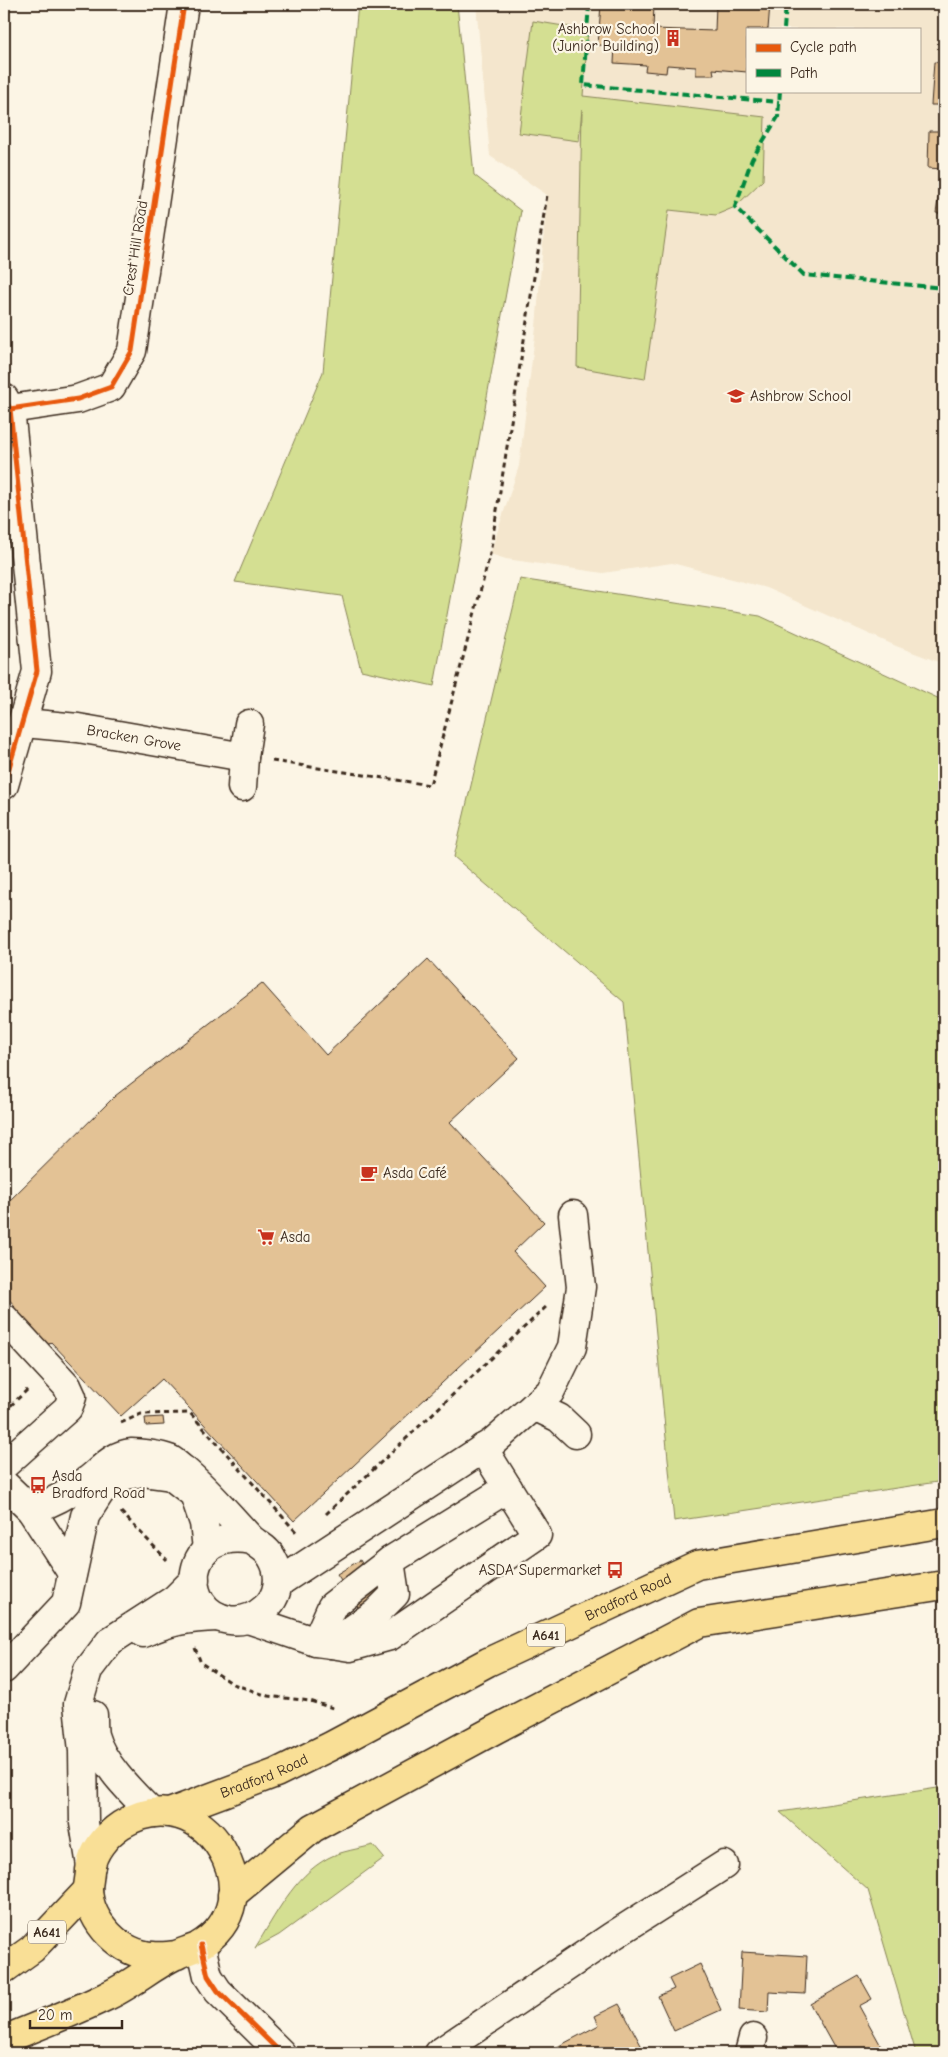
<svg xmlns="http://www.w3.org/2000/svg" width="948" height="2057" viewBox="0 0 948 2057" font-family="'Comic Neue',sans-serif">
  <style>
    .built { fill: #f4e6cd; fill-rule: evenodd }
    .green { fill: #d4df92; stroke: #888458 }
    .building { fill: #e3c295; stroke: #3b2a1e }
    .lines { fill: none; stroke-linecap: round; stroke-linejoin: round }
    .minor-casing { stroke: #3b2a1e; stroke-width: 31 }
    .major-casing { stroke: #3b2a1e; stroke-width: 31 }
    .path { stroke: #3b2a1e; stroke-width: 3; stroke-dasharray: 5 4; stroke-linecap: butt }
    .minor { stroke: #fcf5e5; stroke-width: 28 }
    .major { stroke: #f9df96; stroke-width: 28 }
    .quiet { stroke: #00873e; stroke-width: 4; stroke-dasharray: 8 4; stroke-linecap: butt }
    .cycleway-casing { stroke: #fcf5e5; stroke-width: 8 }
    .cycleway { stroke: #e8590c; stroke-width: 5 }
    .labels { text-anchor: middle; stroke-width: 4.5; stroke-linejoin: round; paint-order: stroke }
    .shield { fill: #fcf5e5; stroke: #75675a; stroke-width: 1 }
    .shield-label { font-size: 14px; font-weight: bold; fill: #3b2a1e }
    .poi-label { font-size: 15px; fill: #3b2a1e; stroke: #fcf5e5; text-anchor: start }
    .street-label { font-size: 15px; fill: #3b2a1e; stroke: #fcf5e5 }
  </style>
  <rect width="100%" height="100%" fill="#fcf5e5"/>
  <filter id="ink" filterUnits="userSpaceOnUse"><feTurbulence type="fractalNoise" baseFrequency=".02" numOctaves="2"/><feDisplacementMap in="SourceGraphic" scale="10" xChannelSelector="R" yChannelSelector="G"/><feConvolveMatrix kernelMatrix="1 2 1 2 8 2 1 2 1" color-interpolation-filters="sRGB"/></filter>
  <g filter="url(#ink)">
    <path class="built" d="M476,4H944V664L896,646L766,588L672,563L603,573L506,559L490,554L519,466L536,327L547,195L490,156ZM747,29H919V91H747Z"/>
    <path class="green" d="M358,4H457L474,175L521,211L434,686L361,670L342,596L235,582L323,372Z
      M533,21L588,30L583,96L765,117L763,180L735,207L716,215L669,210L645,379L577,367L582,109L579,141L519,133Z
      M520,579L760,616L944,701V1481L674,1521L624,1002L454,857Z
      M944,1787V2053H916L868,1890L780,1812Z
      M373,1845L384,1858L279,1935L255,1948C275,1916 294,1876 328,1858C341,1851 359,1849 373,1845Z"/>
    <path class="building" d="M601,4H654L653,29L715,31L716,4H770L768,29H747V72L713,69L714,75H696V67L667,65L666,73L645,71L646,65L614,63L615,46L598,45Z
      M934,62L944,63V105H931Z
      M944,116V214L936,213L943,169L928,168L929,131H943Z
      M428,959L519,1058L450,1122L544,1222L513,1252L545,1287L294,1521L162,1379L121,1416L51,1342L42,1350L8,1313L15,1306L4,1294V1206L115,1096L262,983L326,1055Z
      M163,1417L164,1425L146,1426L145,1418Z
      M360,1560L367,1573L345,1586L337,1574Z
      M376,1587L384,1600L361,1613L354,1600Z
      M742,1952L807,1956L805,1994L769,1992L768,2012L739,2010Z
      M700,1964L721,2010L674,2031L658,1996L674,1989L669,1979Z
      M859,1976L872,1999L859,2006L885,2053H837L810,2004Z
      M619,2004L642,2047L630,2053H560L557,2047L599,2025L595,2016Z"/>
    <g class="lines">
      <g class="minor-casing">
        <g id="minor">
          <path d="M4,398L10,409L37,671L4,785"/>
          <path d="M4,413L10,409L78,399L111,387L132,351L184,4"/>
          <path id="s1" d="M24,723L78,728L244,757L249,724"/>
          <path d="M242,787L244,757"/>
          <path d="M4,1318L67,1386L72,1397L68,1408L4,1465"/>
          <path d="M534,1406L559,1418L576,1434"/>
          <path d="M4,1484L31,1510L72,1573"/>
          <path d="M31,1510C53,1503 69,1494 88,1480C102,1470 111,1455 132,1453C141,1453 160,1455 169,1459C174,1461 179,1467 184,1470C209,1491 228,1515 250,1538C257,1545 267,1548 272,1558C282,1575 279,1597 264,1609C254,1618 243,1622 229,1620C176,1611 184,1526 252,1540"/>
          <path d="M278,1583L493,1442L550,1392L572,1347L581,1287L573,1215"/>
          <path d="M248,1619L316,1642L331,1644L350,1647L390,1636L537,1535L483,1448"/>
          <path d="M143,1633C170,1621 188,1618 218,1617"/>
          <path d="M316,1642L332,1606L390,1561L508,1488"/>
          <path d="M331,1644L376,1613L395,1594L390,1561"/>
          <path d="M4,1669L66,1603L85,1516L101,1491L122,1476L142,1472L171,1476L194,1494L204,1523L207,1549"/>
          <path d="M93,1715C93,1721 93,1729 94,1735C102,1764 131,1792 152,1813"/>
          <path d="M91,1866L84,1823L83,1751L78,1704L88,1670L110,1641L175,1599L195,1579"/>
          <path d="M201,1945L208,1976L218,1991L281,2053"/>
          <path d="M439,2053L611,1937L724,1865"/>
          <path d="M749,2053L753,2038"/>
        </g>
      </g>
      <g class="major-casing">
        <g id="major">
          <path id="s2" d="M169,1813L276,1773L331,1746L488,1662L697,1565L944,1523"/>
          <path d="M232,1895L313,1828L494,1730L699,1623L944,1585"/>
          <path d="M4,1969L32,1949L88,1890"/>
          <path d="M4,2040C37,2026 72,2013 105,1997C130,1986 151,1967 176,1955C183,1952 190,1950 197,1947C280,1901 204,1772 121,1825C106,1835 92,1852 90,1870C90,1877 88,1883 88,1889C89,1922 121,1955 154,1956C161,1957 169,1956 177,1955"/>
        </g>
      </g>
      <path class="path" d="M272,761L430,785L490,554L547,195
        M4,1412L29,1388
        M121,1423L141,1414L190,1413L298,1534
        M121,1512L167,1560
        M326,1514L547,1306
        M195,1648L201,1663L233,1684L268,1696L310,1701L336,1709"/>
      <use href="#minor" class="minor"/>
      <use href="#major" class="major"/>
      <path class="quiet" d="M589,4L583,85L779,102
        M784,29L786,4
        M780,91L778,117L752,159L735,207L804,275L944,288"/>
      <g class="cycleway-casing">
        <path id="cycleway" d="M4,398L10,409L37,671L4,785
          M4,413L10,409L78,399L111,387L132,351L184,4
          M201,1945L208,1976L218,1991L281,2053"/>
      </g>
      <use href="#cycleway" class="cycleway"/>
    </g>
  </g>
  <defs>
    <g id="building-bare" transform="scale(1.35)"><path d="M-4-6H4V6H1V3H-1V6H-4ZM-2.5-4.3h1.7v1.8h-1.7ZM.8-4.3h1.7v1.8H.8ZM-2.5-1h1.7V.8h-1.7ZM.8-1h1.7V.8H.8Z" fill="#c8321e" stroke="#fcf5e5" stroke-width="2.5" paint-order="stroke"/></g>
    <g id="school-bare" transform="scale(1.35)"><path d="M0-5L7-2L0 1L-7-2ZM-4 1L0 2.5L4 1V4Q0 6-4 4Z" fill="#c8321e" stroke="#fcf5e5" stroke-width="2.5" paint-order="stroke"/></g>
    <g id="cafe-bare" transform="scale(1.35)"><path d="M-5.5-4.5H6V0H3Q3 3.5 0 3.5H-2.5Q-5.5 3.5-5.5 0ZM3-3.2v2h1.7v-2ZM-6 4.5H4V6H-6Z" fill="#c8321e" stroke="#fcf5e5" stroke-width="2.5" paint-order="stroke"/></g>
    <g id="supermarket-bare" transform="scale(1.35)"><path d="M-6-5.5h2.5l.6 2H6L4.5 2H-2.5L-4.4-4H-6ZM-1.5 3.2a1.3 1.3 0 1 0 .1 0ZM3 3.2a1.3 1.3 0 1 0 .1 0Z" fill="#c8321e" stroke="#fcf5e5" stroke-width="2.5" paint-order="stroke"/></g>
    <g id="bus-bare" transform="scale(1.35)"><path d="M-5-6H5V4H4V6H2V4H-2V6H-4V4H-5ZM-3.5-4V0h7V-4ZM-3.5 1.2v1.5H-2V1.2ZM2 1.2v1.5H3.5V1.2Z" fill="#c8321e" stroke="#fcf5e5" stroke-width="2.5" paint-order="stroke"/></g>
  </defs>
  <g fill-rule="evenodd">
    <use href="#building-bare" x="673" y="38"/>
    <use href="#school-bare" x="736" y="396"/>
    <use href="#cafe-bare" x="369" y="1173"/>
    <use href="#supermarket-bare" x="266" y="1237"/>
    <use href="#bus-bare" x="38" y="1485"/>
    <use href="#bus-bare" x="615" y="1570"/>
  </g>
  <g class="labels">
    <g class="shield">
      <rect x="527" y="1623.5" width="38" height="23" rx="4"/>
      <rect x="28" y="1920.5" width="38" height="23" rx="4"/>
    </g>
    <g class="shield-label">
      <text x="546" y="1640">A641</text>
      <text x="47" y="1937">A641</text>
    </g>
    <g class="poi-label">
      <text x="659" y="34" text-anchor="end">Ashbrow School<tspan x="659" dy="17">(Junior Building)</tspan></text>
      <text x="750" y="401">Ashbrow School</text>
      <text x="383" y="1178">Asda Café</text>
      <text x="280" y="1242">Asda</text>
      <text x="52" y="1481">Asda<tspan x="52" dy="17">Bradford Road</tspan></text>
      <text x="601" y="1575" text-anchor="end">ASDA Supermarket</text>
    </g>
    <g class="street-label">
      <text transform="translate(135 248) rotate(-81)" y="5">Crest Hill Road</text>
      <text dy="5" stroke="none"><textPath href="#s1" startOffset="111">Bracken Grove</textPath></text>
      <text dy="5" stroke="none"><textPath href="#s2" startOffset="508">Bradford Road</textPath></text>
      <text dy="5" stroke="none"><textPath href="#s2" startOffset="102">Bradford Road</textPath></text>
    </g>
  </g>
  <rect width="948" height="2057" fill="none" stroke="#fcf5e5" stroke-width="20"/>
  <rect x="10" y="10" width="928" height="2037" fill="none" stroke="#3b2a1e" stroke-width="2" filter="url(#ink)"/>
  <rect x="746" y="28" width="175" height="65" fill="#fcf5e5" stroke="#afa495"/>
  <rect x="756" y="44" width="25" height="8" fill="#e8590c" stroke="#afa495"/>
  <text x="790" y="52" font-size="15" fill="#3b2a1e">Cycle path</text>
  <rect x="756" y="69" width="25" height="8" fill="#00873e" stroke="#afa495"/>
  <text x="790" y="78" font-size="15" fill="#3b2a1e">Path</text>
  <path d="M30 2020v8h92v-8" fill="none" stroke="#3b2a1e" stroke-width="2.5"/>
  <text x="38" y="2020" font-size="15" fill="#3b2a1e" stroke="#fcf5e5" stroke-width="4" paint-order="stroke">20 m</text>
</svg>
